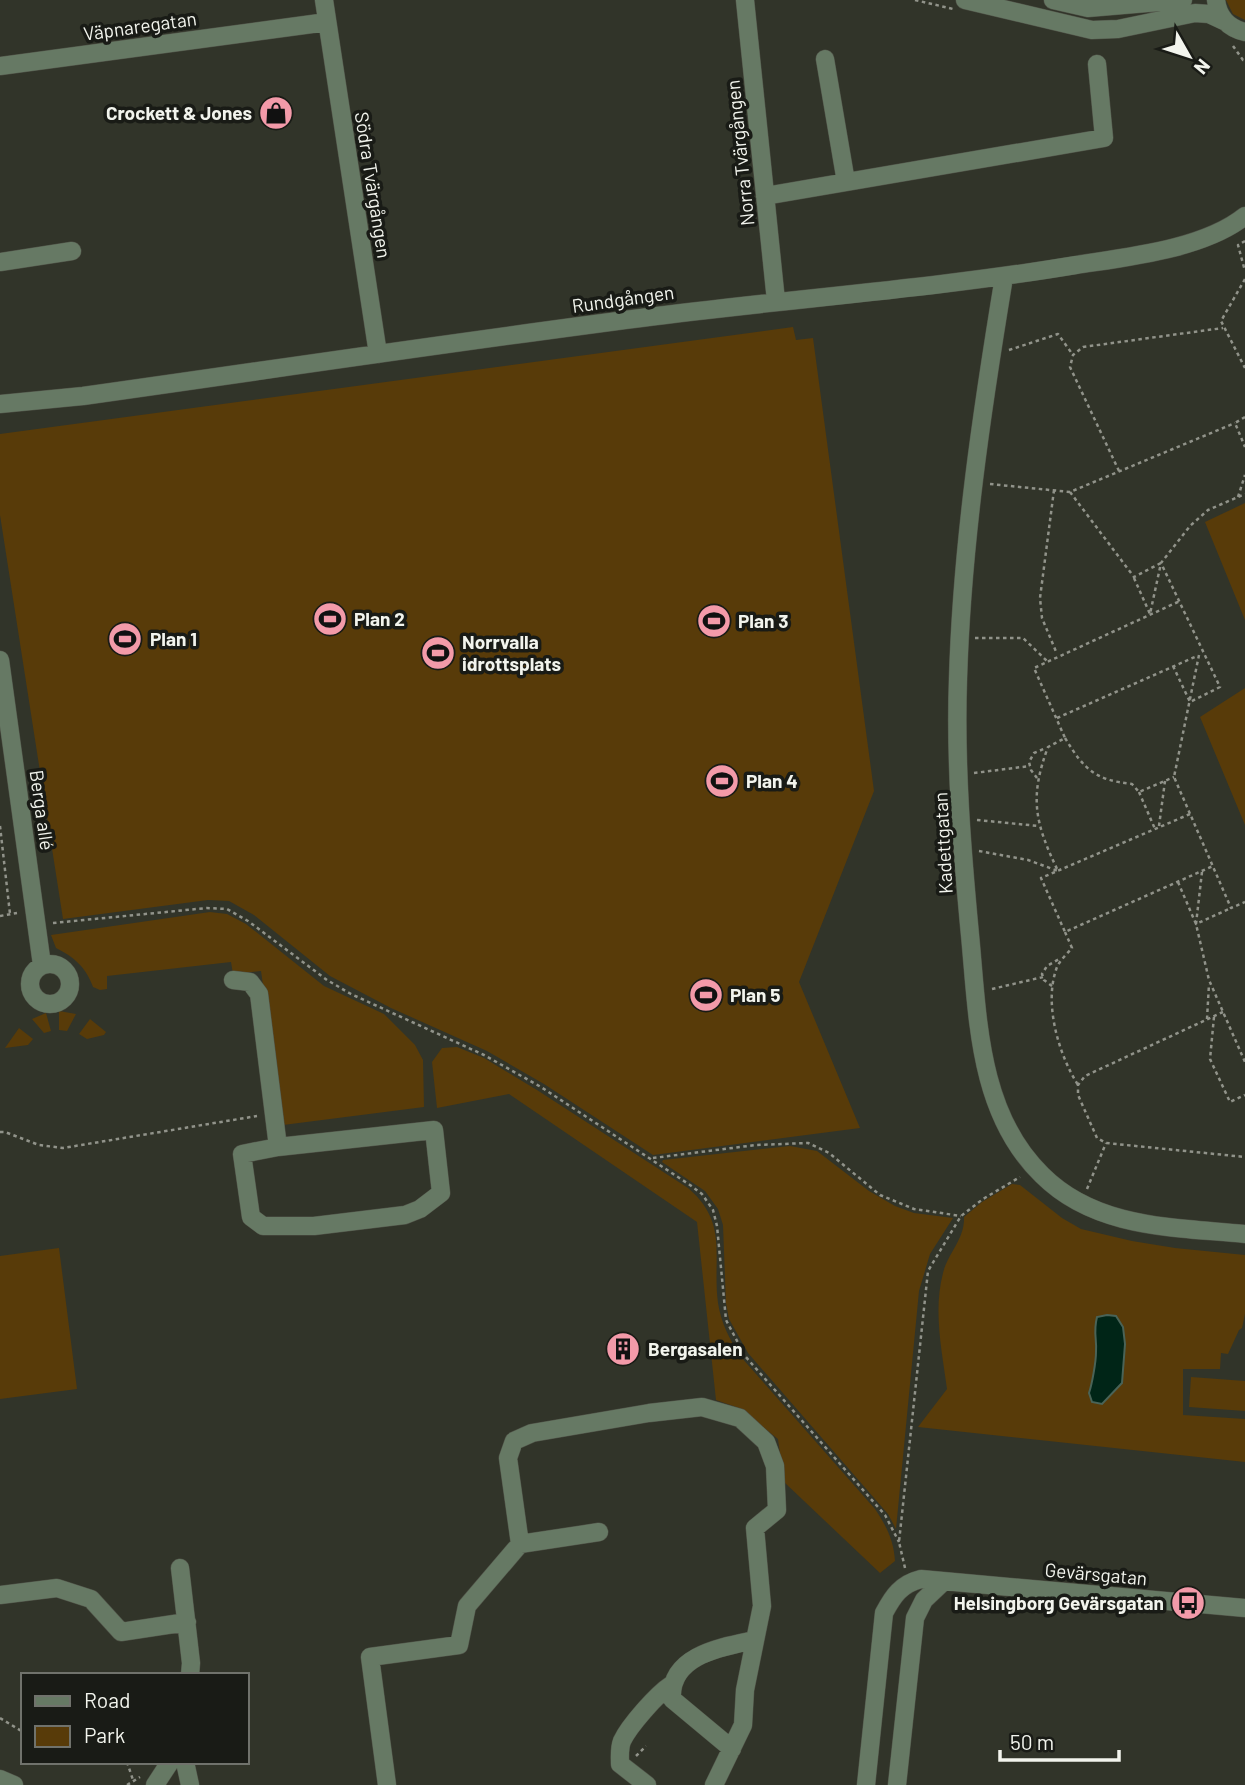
<svg xmlns="http://www.w3.org/2000/svg" width="1245" height="1785" viewBox="0 0 1245 1785" font-family="Barlow,sans-serif">
  <style>
    .green { fill: #583b09 }
    .water { fill: #002517; stroke: #496357; stroke-width: 2 }
    .lines { fill: none; stroke-linecap: round; stroke-linejoin: round }
    .minor-casing { stroke: #505348; stroke-width: 19 }
    .path { stroke: #91938a; stroke-width: 2.5; stroke-dasharray: 3.5 3.5; stroke-linecap: butt }
    .minor { stroke: #667964; stroke-width: 18 }
    .labels { text-anchor: middle; stroke-width: 7; stroke-linejoin: round; paint-order: stroke }
    .street-label { font-size: 19px; fill: #f2f4ed; stroke: #191b16 }
    .poi-label { font-size: 19px; font-weight: bold; fill: #f2f4ed; stroke: #191b16; text-anchor: start }
  </style>
  <rect width="100%" height="100%" fill="#313429"/>
  <path class="green" d="M1226,0H1245V20L1233,14Z
    M793,327L796,340L813,338L874,791L799,982L860,1128L653,1155L544,1084L487,1051L391,1008L330,976L254,915L229,901L208,900L63,919L0,515V434Z
    M1245,503V620L1205,522Z
    M1245,688V825L1200,717Z
    M210,912L227,914L246,924L324,986L384,1014L415,1045L423,1060L424,1107L283,1125L261,971L233,974L231,962L107,976V989L100,990L93,987C86,967 74,957 56,948L51,935Z
    M59,1011L76,1014L67,1031L59,1030Z
    M46,1013L51,1031L44,1033L32,1019Z
    M90,1019L106,1032L104,1035L87,1039L79,1034Z
    M19,1028L33,1039L28,1045L5,1048Z
    M457,1047L484,1058L537,1090L688,1188C729,1223 712,1256 718,1303C721,1323 730,1340 741,1357L875,1509C886,1525 894,1541 895,1561L880,1573L784,1482L778,1439L739,1408L716,1400L697,1222L509,1094L437,1108L432,1062L442,1048Z
    M790,1146L817,1151L869,1191L895,1206L914,1213L953,1218L930,1254L919,1291L896,1529L888,1514L748,1353L729,1319L726,1303L723,1225L718,1209L705,1191L662,1162L663,1160Z
    M1012,1184L1020,1185L1062,1218L1081,1229L1132,1241L1175,1248L1245,1255V1314L1242,1328L1239,1330L1228,1354L1221,1353L1220,1369H1183V1415L1245,1419V1462L918,1427L947,1389C942,1351 933,1311 943,1273C948,1253 965,1239 964,1217L982,1202Z
    M59,1248L77,1389L0,1399V1256Z
    M1191,1377L1245,1381V1411L1189,1407Z"/>
  <path class="water" d="M1107,1315L1116,1316L1123,1327L1125,1344L1122,1383L1102,1404L1092,1402L1089,1393C1092,1384 1096,1362 1096,1352C1097,1338 1093,1333 1097,1317Z"/>
  <g class="lines">
    <g class="minor-casing">
      <path id="minor" d="M324,0L378,354
        M745,0L776,301
        M965,0L1092,30L1118,29L1195,13L1209,14L1224,21
        M1053,0L1088,8L1183,0
        M1216,0C1218,17 1228,28 1245,32
        M825,59L846,182
        M0,66L327,22
        M765,196L1104,138L1097,64
        M0,262L72,251
        M1004,277C982,410 962,544 958,679C955,764 962,850 970,935C978,1018 978,1113 1042,1175C1096,1229 1174,1227 1245,1234
        M0,404L83,396C268,370 454,342 641,318C786,299 932,289 1076,265C1128,257 1204,249 1245,216
        M0,660L42,965
        M30 984a20 20 0 1 1 40 0a20 20 0 1 1-40 0Z
        M233,980L250,982L259,994L278,1147L242,1154L251,1217L263,1226H314L405,1215L420,1209L441,1193L434,1130L278,1147
        M520,1544L508,1458L514,1441L532,1433L649,1413L702,1407L740,1418L766,1442L775,1466L777,1510L755,1528L762,1606L745,1690L743,1725L714,1785
        M180,1568L191,1663L190,1675
        M0,1595L57,1588L91,1599L121,1632L187,1622
        M732,1749L672,1699C669,1655 722,1647 755,1640
        M185,1762L190,1785
        M0,1779L14,1785
        M155,1785L170,1762
        M387,1785L370,1657L459,1645L467,1606L520,1544L599,1532
        M647,1785L620,1764C620,1756 619,1749 622,1741C629,1726 657,1694 671,1685
        M866,1785L884,1613C893,1596 901,1584 921,1579L1245,1608
        M897,1785L915,1618L924,1600L943,1582"/>
    </g>
    <path class="path" d="M915,0L953,9
      M1233,46L1243,60H1245
      M1245,241L1238,245L1245,271
      M1245,279L1221,321L1245,368
      M1009,350L1058,334L1073,355
      M1245,417L1235,423L1245,447
      M1119,471L1070,367L1073,355L1083,347L1223,328
      M990,484L1070,492L1235,423
      M1054,490L1040,598L1042,618L1057,654
      M1070,492L1134,577L1161,563
      M1238,497L1245,475
      M1134,578L1150,614L1161,563
      M975,638H1023L1047,661
      M1199,655L1174,777L1231,908L1245,902
      M1173,666L1190,702L1220,687L1161,563L1190,526L1208,510L1245,494
      M1057,718L1197,656
      M1065,738C1084,769 1094,780 1132,784L1139,792L1174,777
      M974,773L1030,766
      M1037,778L1031,770L1029,762L1034,753L1046,748
      M1139,792L1155,829
      M1190,814L1041,878L1065,932L1213,866
      M977,820L1039,826
      M0,826L10,914
      M1159,826L1165,781
      M979,851L1028,860L1058,871C1035,823 1029,798 1048,747L1065,738L1034,668L1180,601
      M1202,872L1196,924L1231,908
      M1178,882L1196,924L1209,980L1245,1062
      M0,916L17,913
      M53,923L207,908L227,909L248,921L327,980L351,994L484,1055L541,1087L690,1185L702,1194L713,1210L717,1226L726,1320L745,1356L885,1515L899,1542
      M1065,932L1072,948C1066,955 1058,962 1056,970C1044,1005 1059,1055 1078,1085
      M1052,986L1044,980L1042,974L1047,966L1061,958
      M992,989L1043,977
      M1223,1012L1085,1076L1078,1085V1095L1097,1138L1106,1143L1245,1157
      M1214,1017L1210,1059L1230,1102L1245,1095
      M1207,1019L1209,984
      M0,1132H5L39,1145L63,1148L257,1116
      M653,1158L756,1145L808,1143L829,1153L880,1195L914,1209L961,1216
      M1087,1189L1106,1143
      M905,1568L899,1542L928,1271L961,1216L983,1199L1020,1177
      M0,1718L23,1732
      M636,1756L646,1746
      M127,1762L133,1780
      M127,1785L140,1777"/>
    <use href="#minor" class="minor"/>
  </g>
  <defs>
    <g id="shop-disc" transform="scale(1.75)"><circle r="9.5" fill="#f39aa9" stroke="#191b16"/><path d="M-5-2.5h2.3a2.7 3.5 0 0 1 5.4 0H5L5.5 6h-11ZM-1.5-2.5h3a1.5 2.3 0 0 0-3 0Z" fill="#111"/></g>
    <g id="stadium-disc" transform="scale(1.75)"><circle r="9.5" fill="#f39aa9" stroke="#191b16"/><path d="M0-5a6.5 5 0 1 0 0 10a6.5 5 0 1 0 0-10ZM-3.5-1.8h7v3.6h-7Z" fill="#111"/></g>
    <g id="building-disc" transform="scale(1.75)"><circle r="9.5" fill="#f39aa9" stroke="#191b16"/><path d="M-4-6H4V6H1V3H-1V6H-4ZM-2.5-4.3h1.7v1.8h-1.7ZM.8-4.3h1.7v1.8H.8ZM-2.5-1h1.7V.8h-1.7ZM.8-1h1.7V.8H.8Z" fill="#111"/></g>
    <g id="bus-disc" transform="scale(1.75)"><circle r="9.5" fill="#f39aa9" stroke="#191b16"/><path d="M-5-6H5V4H4V6H2V4H-2V6H-4V4H-5ZM-3.5-4V0h7V-4ZM-3.5 1.2v1.5H-2V1.2ZM2 1.2v1.5H3.5V1.2Z" fill="#111"/></g>
  </defs>
  <g fill-rule="evenodd">
    <use href="#shop-disc" x="276" y="113"/>
    <use href="#stadium-disc" x="330" y="619"/>
    <use href="#stadium-disc" x="714" y="621"/>
    <use href="#stadium-disc" x="125" y="639"/>
    <use href="#stadium-disc" x="438" y="653"/>
    <use href="#stadium-disc" x="722" y="781"/>
    <use href="#stadium-disc" x="706" y="995"/>
    <use href="#building-disc" x="623" y="1349"/>
    <use href="#bus-disc" x="1188" y="1603"/>
  </g>
  <g class="labels">
    <g class="street-label">
      <text transform="translate(140 26) rotate(-8)" y="7">Väpnaregatan</text>
      <text transform="translate(740 153) rotate(-96)" y="7">Norra Tvärgången</text>
      <text transform="translate(373 185) rotate(81)" y="7">Södra Tvärgången</text>
      <text transform="translate(623 299) rotate(-8)" y="7">Rundgången</text>
      <text transform="translate(42 810) rotate(82)" y="7">Berga allé</text>
      <text transform="translate(943 843) rotate(-93)" y="7">Kadettgatan</text>
      <text transform="translate(1096 1574) rotate(5)" y="7">Gevärsgatan</text>
    </g>
    <g class="poi-label">
      <text x="252" y="120" text-anchor="end">Crockett &amp; Jones</text>
      <text x="354" y="626">Plan 2</text>
      <text x="738" y="628">Plan 3</text>
      <text x="150" y="646">Plan 1</text>
      <text x="462" y="649">Norrvalla<tspan x="462" dy="22">idrottsplats</tspan></text>
      <text x="746" y="788">Plan 4</text>
      <text x="730" y="1002">Plan 5</text>
      <text x="648" y="1356">Bergasalen</text>
      <text x="1164" y="1610" text-anchor="end">Helsingborg Gevärsgatan</text>
    </g>
  </g>
  <rect x="21" y="1673" width="228" height="91" fill="#191b16" stroke="#70726c" stroke-width="2"/>
  <rect x="35" y="1696" width="35" height="10" fill="#667964" stroke="#70726c" stroke-width="2"/>
  <text x="84" y="1708" font-size="21" fill="#f2f4ed">Road</text>
  <rect x="35" y="1726" width="35" height="21" fill="#583b09" stroke="#70726c" stroke-width="2"/>
  <text x="84" y="1743" font-size="21" fill="#f2f4ed">Park</text>
  <g transform="translate(1189 56) rotate(129)" stroke="#191b16" stroke-width="5" paint-order="stroke">
  <path d="M0-5L12 26L0 18L-12 26Z" fill="#f2f4ed"/>
  <text y="-10" font-size="19" font-weight="bold" text-anchor="middle" fill="#f2f4ed">N</text>
  </g>
  <path d="M1000 1750v10h119v-10" fill="none" stroke="#f2f4ed" stroke-width="3.5"/>
  <text x="1010" y="1750" font-size="21" fill="#f2f4ed" stroke="#191b16" stroke-width="5" paint-order="stroke">50 m</text>
</svg>
